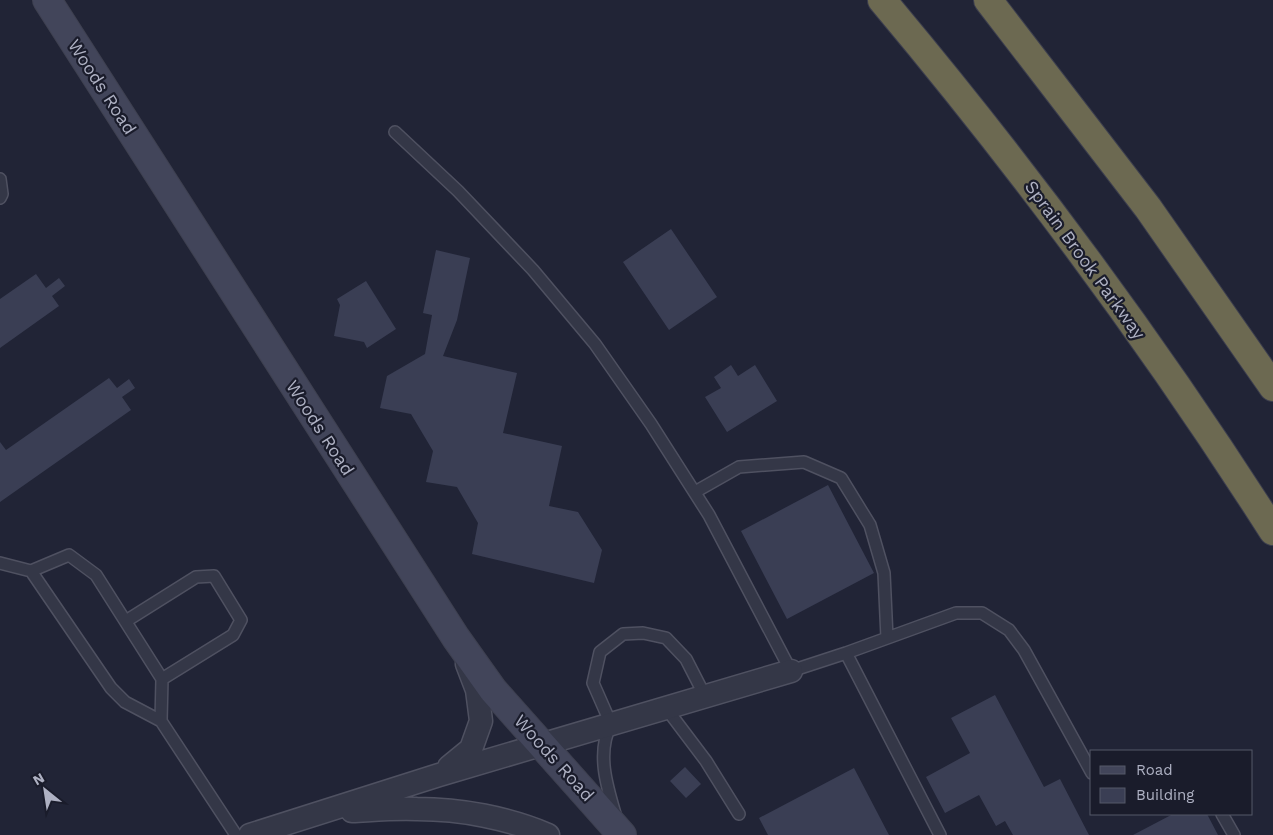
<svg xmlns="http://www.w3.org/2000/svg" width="1273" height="835" viewBox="0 0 1273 835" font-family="'Work Sans',sans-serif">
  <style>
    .building { fill: #3a3e54 }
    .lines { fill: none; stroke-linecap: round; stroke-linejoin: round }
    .lane-casing { stroke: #4f5161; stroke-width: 14 }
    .street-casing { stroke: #4f5161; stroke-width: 25 }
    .secondary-casing { stroke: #3e4050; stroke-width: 30 }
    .highway-casing { stroke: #3c3e4e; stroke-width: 30 }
    .lane { stroke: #343747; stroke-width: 11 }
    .street { stroke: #343747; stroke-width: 22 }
    .secondary { stroke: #42455a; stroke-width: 28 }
    .highway { stroke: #6c6951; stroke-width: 28 }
    .labels { text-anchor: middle; stroke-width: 4.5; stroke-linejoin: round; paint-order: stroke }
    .street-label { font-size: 18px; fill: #aeb1c3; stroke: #1a1c2b }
  </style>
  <rect width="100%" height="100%" fill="#212436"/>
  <path class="building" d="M671,229L717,297L669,330L623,262Z
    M436,250L470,258L457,320L443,356L517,373L503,433L562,446L549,506L578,512L602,550L594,583L472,554L478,523L457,487L426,482L433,451L411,414L380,408L387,376L425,354L432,315L423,313Z
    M36,274L46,288L59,278L65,286L52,296L59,306L0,348V299Z
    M366,281L396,329L367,348L364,342L334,336L340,305L337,299Z
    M731,365L738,376L755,365L777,401L727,432L705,397L721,388L714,377Z
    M109,378L117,388L129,379L135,388L122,397L131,410L0,502V442L6,450Z
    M828,485L874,573L787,619L741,531Z
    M995,695L1044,787L1060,779L1089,835H1013L1005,821L996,826L979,795L945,813L926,777L970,753L951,718Z
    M685,767L701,784L686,798L670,781Z
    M854,768L889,835H768L759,818Z
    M1173,814H1207L1218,835H1133Z"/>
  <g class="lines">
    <g class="lane-casing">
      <path id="lane" d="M395,132L458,191L533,270L595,344L651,424L709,515L791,671L846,653L956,613H982L1009,630L1024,650L1092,773
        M0,179L2,194L0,198
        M695,492L739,467L804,462L841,478L870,525L884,573L887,638
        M0,563L31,571L69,555L96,575L162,679L161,721
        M31,571L111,688L125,702L161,721L236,835
        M126,621L196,577L214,576L241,620L233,635L162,679
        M846,653L940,835
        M666,708L706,761L739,814
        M1222,814L1234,835
        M616,817C607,787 596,753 611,724L593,683L600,652L623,634L643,633L666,638L686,659L705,696"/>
    </g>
    <g class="street-casing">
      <path id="street" d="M449,767L471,749L481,721L477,690L467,664
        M352,811C373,810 395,808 417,809C461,809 508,818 548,835
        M250,835L439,775L791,671"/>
    </g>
    <g class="secondary-casing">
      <path id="secondary" d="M47,0L456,638L493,690L622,835"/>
    </g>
    <g class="highway-casing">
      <path id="highway" d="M882,0C1023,168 1155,346 1273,531
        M988,0L1148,208L1273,387"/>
    </g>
    <use href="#lane" class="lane"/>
    <use href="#street" class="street"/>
    <use href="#secondary" class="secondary"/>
    <use href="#highway" class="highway"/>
  </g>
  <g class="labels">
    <g class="street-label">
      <text transform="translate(102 87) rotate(57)" y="6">Woods Road</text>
      <text transform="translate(1085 260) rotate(54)" y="6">Sprain Brook Parkway</text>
      <text transform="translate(320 428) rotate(57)" y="6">Woods Road</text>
      <text transform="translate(554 758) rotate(48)" y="6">Woods Road</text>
    </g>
  </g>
  <rect x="1090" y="750" width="162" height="65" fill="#1a1c2b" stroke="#555868"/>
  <rect x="1100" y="766" width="25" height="8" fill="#42455a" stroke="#555868"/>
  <text x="1136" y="775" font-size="15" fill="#aeb1c3">Road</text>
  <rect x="1100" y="788" width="25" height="15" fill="#3a3e54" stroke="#555868"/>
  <text x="1136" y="800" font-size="15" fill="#aeb1c3">Building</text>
  <g transform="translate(45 790) rotate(330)" stroke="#1a1c2b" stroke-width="4" paint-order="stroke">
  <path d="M0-4L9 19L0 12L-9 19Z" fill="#aeb1c3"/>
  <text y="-8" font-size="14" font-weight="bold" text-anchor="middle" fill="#aeb1c3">N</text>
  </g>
</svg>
